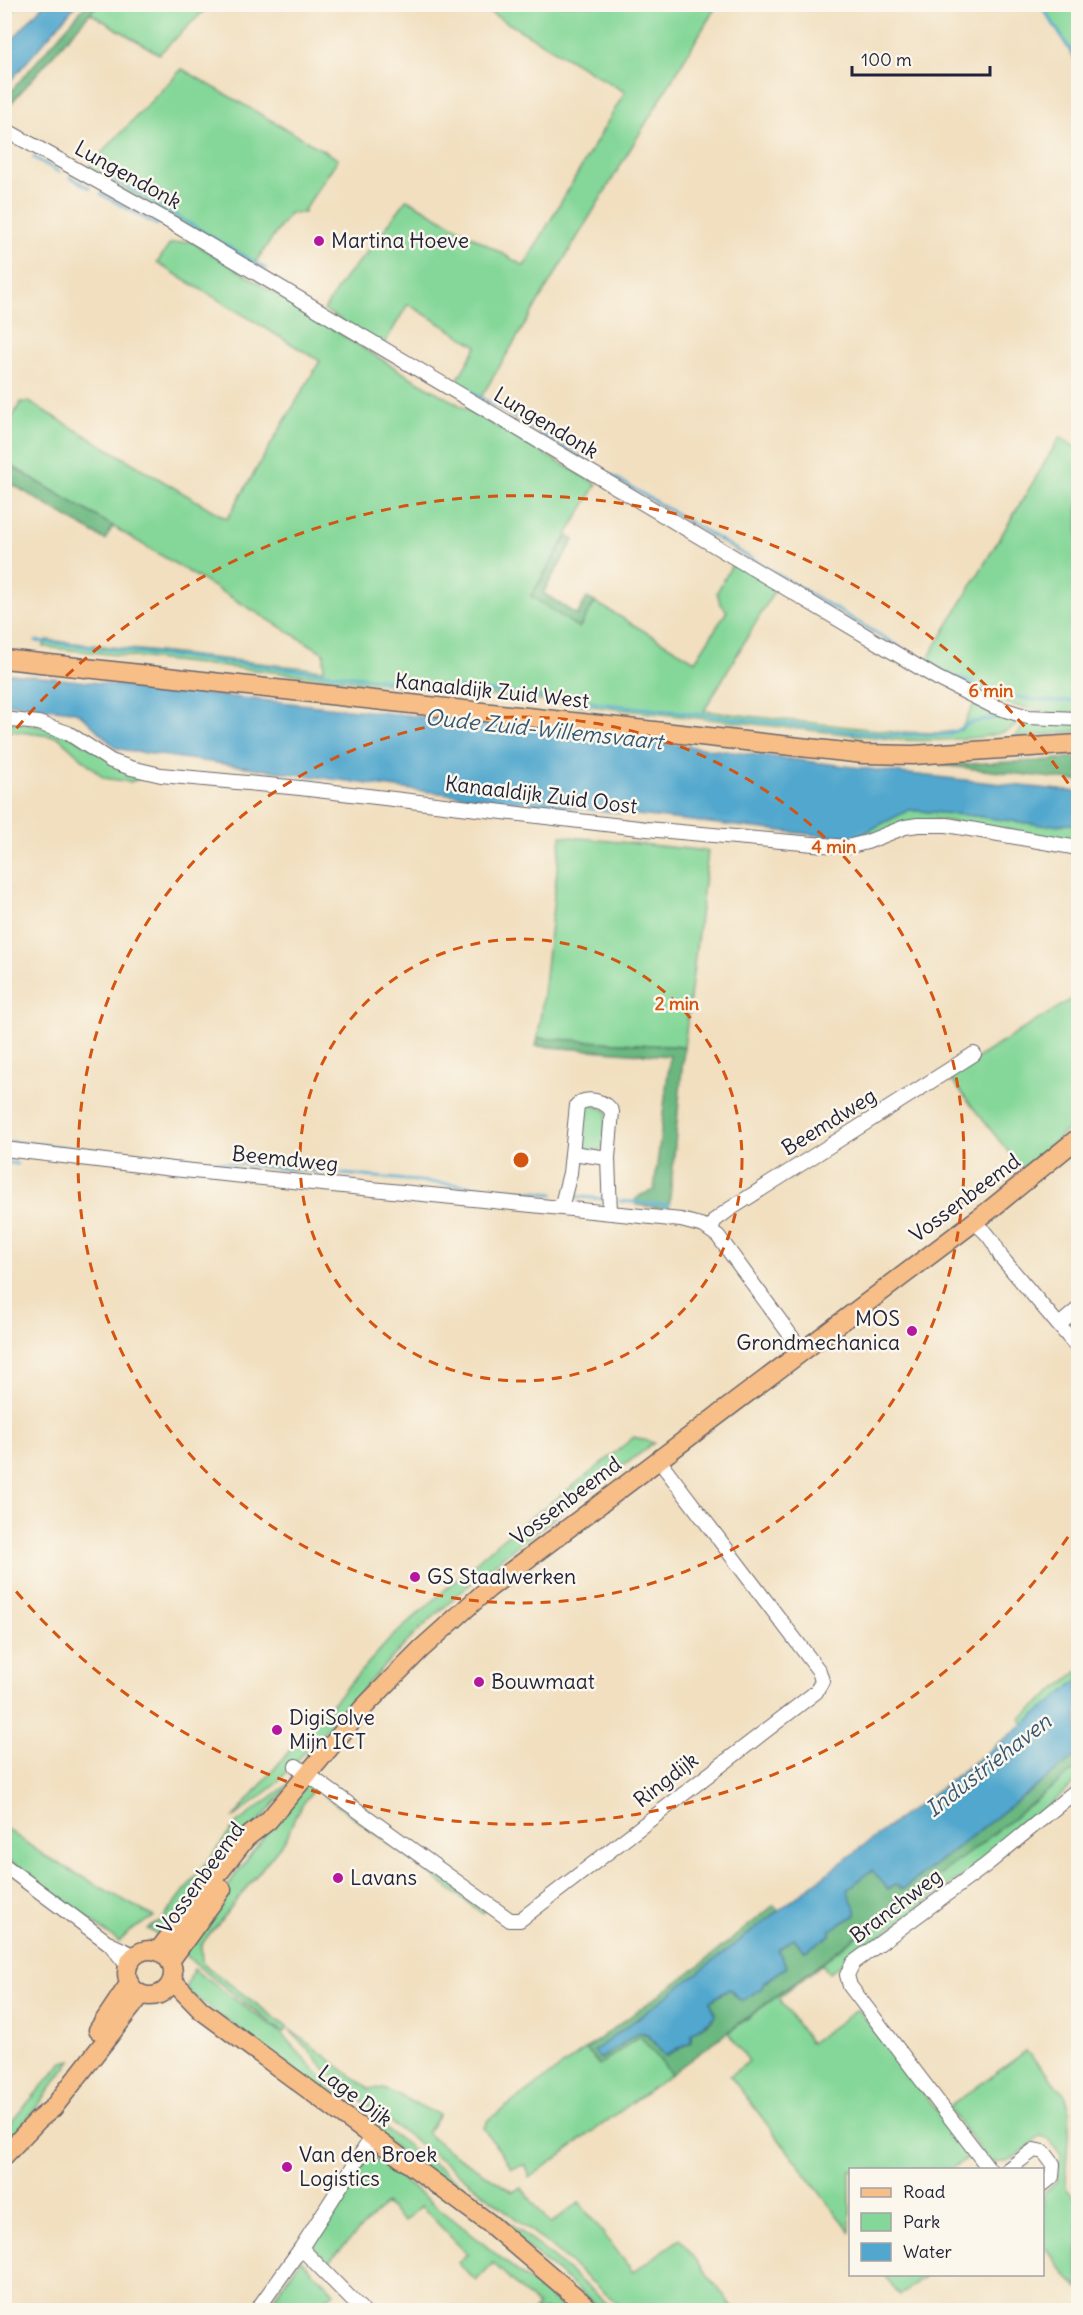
<svg xmlns="http://www.w3.org/2000/svg" width="1083" height="2315" viewBox="0 0 1083 2315" font-family="Delius,sans-serif">
  <style>
    .green { fill: #84d798; stroke: #537c6a; stroke-width: 1.5 }
    .forest { fill: #6bb880; stroke: #466d5e; stroke-width: 1.5 }
    .water { fill: #51a7cd; stroke: #3a6484; stroke-width: 1.5 }
    .lines { fill: none; stroke-linecap: round; stroke-linejoin: round }
    .stream { stroke: #51a7cd; stroke-width: 3 }
    .minor-casing { stroke: #6a6469; stroke-width: 16 }
    .major-casing { stroke: #6a6469; stroke-width: 21 }
    .minor { stroke: #fff; stroke-width: 14 }
    .major { stroke: #f7be88; stroke-width: 18 }
    .ring { fill: none; stroke: #d45411; stroke-width: 3; stroke-dasharray: 10 8 }
    .poi-dot { fill: #b5179e; stroke: #fbf7ec; stroke-width: 2 }
    .labels { text-anchor: middle; stroke-width: 5; stroke-linejoin: round; paint-order: stroke }
    .street-label { font-size: 21px; fill: #22223b; stroke: #fbf7ec }
    .poi-label { font-size: 21px; fill: #22223b; stroke: #fbf7ec; text-anchor: start }
    .water-label { font-size: 22px; font-style: italic; fill: #355775; stroke: #fbf7ec }
    .centre { fill: #d45411; stroke: #fbf7ec; stroke-width: 3 }
    .ring-label { font-size: 18px; text-anchor: middle; font-weight: bold; fill: #d45411; stroke: #fbf7ec; stroke-width: 5; stroke-linejoin: round; paint-order: stroke }
  </style>
  <rect width="100%" height="100%" fill="#fbf7ec"/>
  <filter id="ink" filterUnits="userSpaceOnUse"><feTurbulence type="fractalNoise" baseFrequency=".0167" numOctaves="2"/><feDisplacementMap in="SourceGraphic" scale="12" xChannelSelector="R" yChannelSelector="G"/><feConvolveMatrix kernelMatrix="1 2 1 2 8 2 1 2 1" color-interpolation-filters="sRGB"/></filter>
  <filter id="wash" filterUnits="userSpaceOnUse"><feTurbulence type="fractalNoise" baseFrequency=".008" numOctaves="4" result="noise"/><feDisplacementMap in="SourceGraphic" scale="24" xChannelSelector="R" yChannelSelector="G"/><feGaussianBlur stdDeviation="1.35" result="paint"/><feColorMatrix in="noise" values="0 0 0 0 0 0 0 0 0 0 0 0 0 0 0 0 0 1.4 0 .05"/><feComposite in="paint" operator="in"/></filter>
  <g filter="url(#wash)">
    <rect width="100%" height="100%" fill="#f1dfbf"/>
    <path class="green" d="M97,5V4L210,5L159,54L90,13Z
      M477,5H717L480,399L455,384L477,346L408,304L383,346L324,310L345,277L370,249L407,199L524,266L625,92Z
      M1041,5H1078V65Z
      M182,69L338,159L304,210V213H290L252,267L88,167Z
      M191,241L405,374L597,484L531,596L579,628L595,602L695,661L727,611L720,603L717,592L733,563L776,588L704,711L895,732L941,733L961,730L974,704L993,713L1014,719L1017,725C1000,741 925,741 901,740L43,647L47,640L324,670V653L5,462V431L21,402H29L227,519L320,361L157,263L170,244Z
      M1060,437L1078,449V713H1052L1016,706L981,695L927,660Z
      M1030,720L1078,721V731L1013,738Z
      M5,721L58,729L145,777L130,782L104,778L58,737L5,730Z
      M685,786L852,839L909,810L975,816L1041,825L1078,824V842L934,819L854,843L848,838Z
      M561,836L708,851L684,1047L538,1038Z
      M1078,995V1121L1022,1169L948,1076Z
      M589,1103L607,1111L604,1146L599,1151L584,1149L578,1142L583,1109Z
      M634,1437L654,1443L510,1551L463,1590L419,1630L381,1669L273,1787L233,1818L291,1749L389,1640L502,1539L595,1469Z
      M1078,1671V1680L1025,1725L1020,1719Z
      M1078,1767V1781L983,1861L829,1973L822,1964L779,1998L810,2043L858,2009L971,2155L951,2169L850,2170V2232L730,2076L749,2061L728,2033L974,1849Z
      M294,1780L162,1938L148,1929L162,1920L237,1823Z
      M309,1780L487,1907L483,1914L314,1788L296,1814L287,1837L201,1945L202,1963L288,2028L284,2033L195,1964L180,1949L266,1834L271,1823Z
      M4,1827L45,1856L154,1917L130,1931L119,1942L5,1857Z
      M193,1969L279,2031L334,2091L462,2185L534,2242L615,2310H603L517,2239L186,1990Z
      M289,2029L369,2089C389,2084 420,2109 439,2114L427,2133L450,2152L513,2192L521,2187L550,2224L579,2202L633,2272L680,2239L735,2310H625L539,2237L444,2162L340,2085Z
      M640,2036L671,2074L529,2178L525,2165L512,2168L483,2128L488,2120L586,2049L599,2065Z
      M1026,2051L1065,2094L1070,2111L1065,2181L1067,2189L1078,2202V2289L1043,2245V2193L1057,2181L1060,2155L1049,2139L1041,2136C1025,2148 1008,2170 988,2160L948,2108Z
      M71,2060L37,2107L5,2147V2129L63,2062Z
      M373,2157L454,2220L565,2310H534L538,2306L493,2263L476,2281L458,2263L467,2254L421,2206L404,2222L385,2204L328,2262L311,2245L367,2160Z
      M301,2260L334,2292L315,2310H265Z
      M884,2275H926L900,2295Z"/>
    <path class="forest" d="M86,5H97L5,110V98Z
      M4,462L113,526L105,540L5,480Z
      M568,536L574,540L543,593L577,615L587,598L595,602L579,628L531,596Z
      M1078,757V781L940,765L1038,761Z
      M538,1038L684,1047L669,1209L636,1205L635,1200L641,1195L654,1190L670,1056L536,1046Z
      M1078,1754V1767L974,1849L671,2074L640,2036L599,2065L586,2049L697,1967L774,1905L778,1911L702,1971L594,2051L601,2059L639,2032C652,2035 656,2050 667,2056L691,2042V2034L712,2020L716,2013L710,2001L729,1989L740,2000L787,1967L778,1950L794,1938L803,1950H807L830,1935V1930L856,1915V1910L846,1890L873,1870L888,1889L895,1885L904,1889Z"/>
    <path class="water" d="M43,5H76L5,87V48Z
      M4,673L596,735L909,774L1078,792V824L1041,825L975,816L909,810L852,839L404,789L131,751L116,748L80,714L72,711L5,703Z
      M1078,1680V1754L903,1889L895,1885L888,1889L872,1870L847,1890L856,1910V1915L830,1930V1935L807,1950H803L794,1938L778,1950L787,1967L764,1982L762,1988L742,2001L729,1989L710,2001L716,2015L691,2034V2042L665,2056L647,2034L639,2032L600,2059L594,2051C682,1986 768,1919 855,1852C929,1795 1006,1741 1078,1680Z"/>
    <g class="lines">
      <path class="stream" d="M1040,4L1078,61
        M4,20L18,4
        M33,157L59,172
        M104,173L266,269
        M70,177L90,188
        M101,194L157,225
        M453,381L938,670C983,688 1029,707 1078,700
        M36,641L885,735H948L970,723L1005,716
        M11,1142L553,1194
        M4,1162L17,1164
        M570,1196L602,1199
        M620,1201L669,1205"/>
    </g>
  </g>
  <g filter="url(#ink)">
    <g class="lines">
      <g class="minor-casing">
        <path id="minor" d="M4,129L172,223L937,678L993,706L1028,717L1078,719
          M4,719L38,723L68,733L111,761L131,768L161,775L300,788L647,829L847,847L867,842L905,827L918,825H947L1078,848
          M4,1149L173,1169L681,1220L704,1226L718,1236L802,1351
          M572,1153L608,1158
          M561,1208L570,1173L577,1105C586,1096 607,1101 612,1112L608,1158L610,1213
          M973,1222C987,1231 994,1242 1001,1257L1078,1348
          M711,1229L715,1220L730,1209L974,1054
          M1059,1325L1078,1309
          M296,1766L510,1920H520L816,1692L822,1681L819,1671L658,1459
          M4,1865L110,1944L134,1955
          M110,1944L127,1965
          M990,2170L850,1986L847,1975L853,1963L986,1865L1078,1789
          M1007,2170L1034,2150L1044,2152L1053,2164L1052,2177L1042,2185
          M301,2248L362,2310
          M257,2310L301,2248L372,2137"/>
      </g>
      <g class="major-casing">
        <path id="major" d="M4,659L863,754L913,755L1078,744
          M127 1973a23 23 0 1 1 46 0a23 23 0 1 1-46 0Z
          M158,1951L246,1838L268,1821L363,1708L421,1649L489,1588L991,1209L1078,1138
          M170,1961L222,1889
          M172,1980L201,2010L489,2223L591,2310
          M98,2030L129,1984
          M4,2156L38,2120L53,2108L141,1995"/>
      </g>
      <use href="#minor" class="minor"/>
      <use href="#major" class="major"/>
    </g>
  </g>
  <g class="ring">
    <circle cx="521" cy="1160" r="221"/>
    <circle cx="521" cy="1160" r="443"/>
    <path d="M1078 1522A664 664 0 0 1 5 1578M5 742A664 664 0 0 1 1078 798"/>
  </g>
  <g class="poi-dot">
    <circle cx="319" cy="241" r="6"/>
    <circle cx="912" cy="1331" r="6"/>
    <circle cx="415" cy="1577" r="6"/>
    <circle cx="479" cy="1682" r="6"/>
    <circle cx="277" cy="1730" r="6"/>
    <circle cx="338" cy="1878" r="6"/>
    <circle cx="287" cy="2167" r="6"/>
  </g>
  <g class="labels">
    <g class="street-label">
      <text transform="translate(128 175) rotate(29)" y="7">Lungendonk</text>
      <text transform="translate(546 423) rotate(31)" y="7">Lungendonk</text>
      <text transform="translate(492 691) rotate(6)" y="7">Kanaaldijk Zuid West</text>
      <text transform="translate(541 795) rotate(7)" y="7">Kanaaldijk Zuid Oost</text>
      <text transform="translate(829 1122) rotate(-32)" y="7">Beemdweg</text>
      <text transform="translate(285 1159) rotate(6)" y="7">Beemdweg</text>
      <text transform="translate(965 1198) rotate(-37)" y="7">Vossenbeemd</text>
      <text transform="translate(566 1501) rotate(-37)" y="7">Vossenbeemd</text>
      <text transform="translate(666 1780) rotate(-38)" y="7">Ringdijk</text>
      <text transform="translate(201 1878) rotate(-54)" y="7">Vossenbeemd</text>
      <text transform="translate(896 1906) rotate(-37)" y="7">Branchweg</text>
      <text transform="translate(355 2096) rotate(37)" y="7">Lage Dijk</text>
    </g>
    <g class="poi-label">
      <text x="331" y="248">Martina Hoeve</text>
      <text x="900" y="1326" text-anchor="end">MOS<tspan x="900" dy="24">Grondmechanica</tspan></text>
      <text x="427" y="1584">GS Staalwerken</text>
      <text x="491" y="1689">Bouwmaat</text>
      <text x="289" y="1725">DigiSolve<tspan x="289" dy="24">Mijn ICT</tspan></text>
      <text x="350" y="1885">Lavans</text>
      <text x="299" y="2162">Van den Broek<tspan x="299" dy="24">Logistics</tspan></text>
    </g>
    <g class="water-label">
      <text transform="translate(544 729) rotate(6)" y="8">Oude Zuid-Willemsvaart</text>
      <text transform="translate(988 1765) rotate(-38)" y="8">Industriehaven</text>
    </g>
  </g>
  <circle cx="521" cy="1160" r="9" class="centre"/>
  <g class="ring-label">
    <text x="991" y="697">6 min</text>
    <text x="834" y="853">4 min</text>
    <text x="677" y="1010">2 min</text>
  </g>
  <rect width="1083" height="2315" fill="none" stroke="#fbf7ec" stroke-width="24"/>
  <rect x="849" y="2168" width="195" height="108" fill="#fbf7ec" stroke="#a4a2a5" stroke-width="1.5"/>
  <rect x="861" y="2188" width="30" height="9" fill="#f7be88" stroke="#a4a2a5" stroke-width="1.5"/>
  <text x="903" y="2198" font-size="18" fill="#22223b">Road</text>
  <rect x="861" y="2213" width="30" height="18" fill="#84d798" stroke="#a4a2a5" stroke-width="1.5"/>
  <text x="903" y="2228" font-size="18" fill="#22223b">Park</text>
  <rect x="861" y="2243" width="30" height="18" fill="#51a7cd" stroke="#a4a2a5" stroke-width="1.5"/>
  <text x="903" y="2258" font-size="18" fill="#22223b">Water</text>
  <path d="M852 66v9h138v-9" fill="none" stroke="#22223b" stroke-width="3"/>
  <text x="861" y="66" font-size="18" fill="#22223b" stroke="#fbf7ec" stroke-width="4.5" paint-order="stroke">100 m</text>
</svg>
